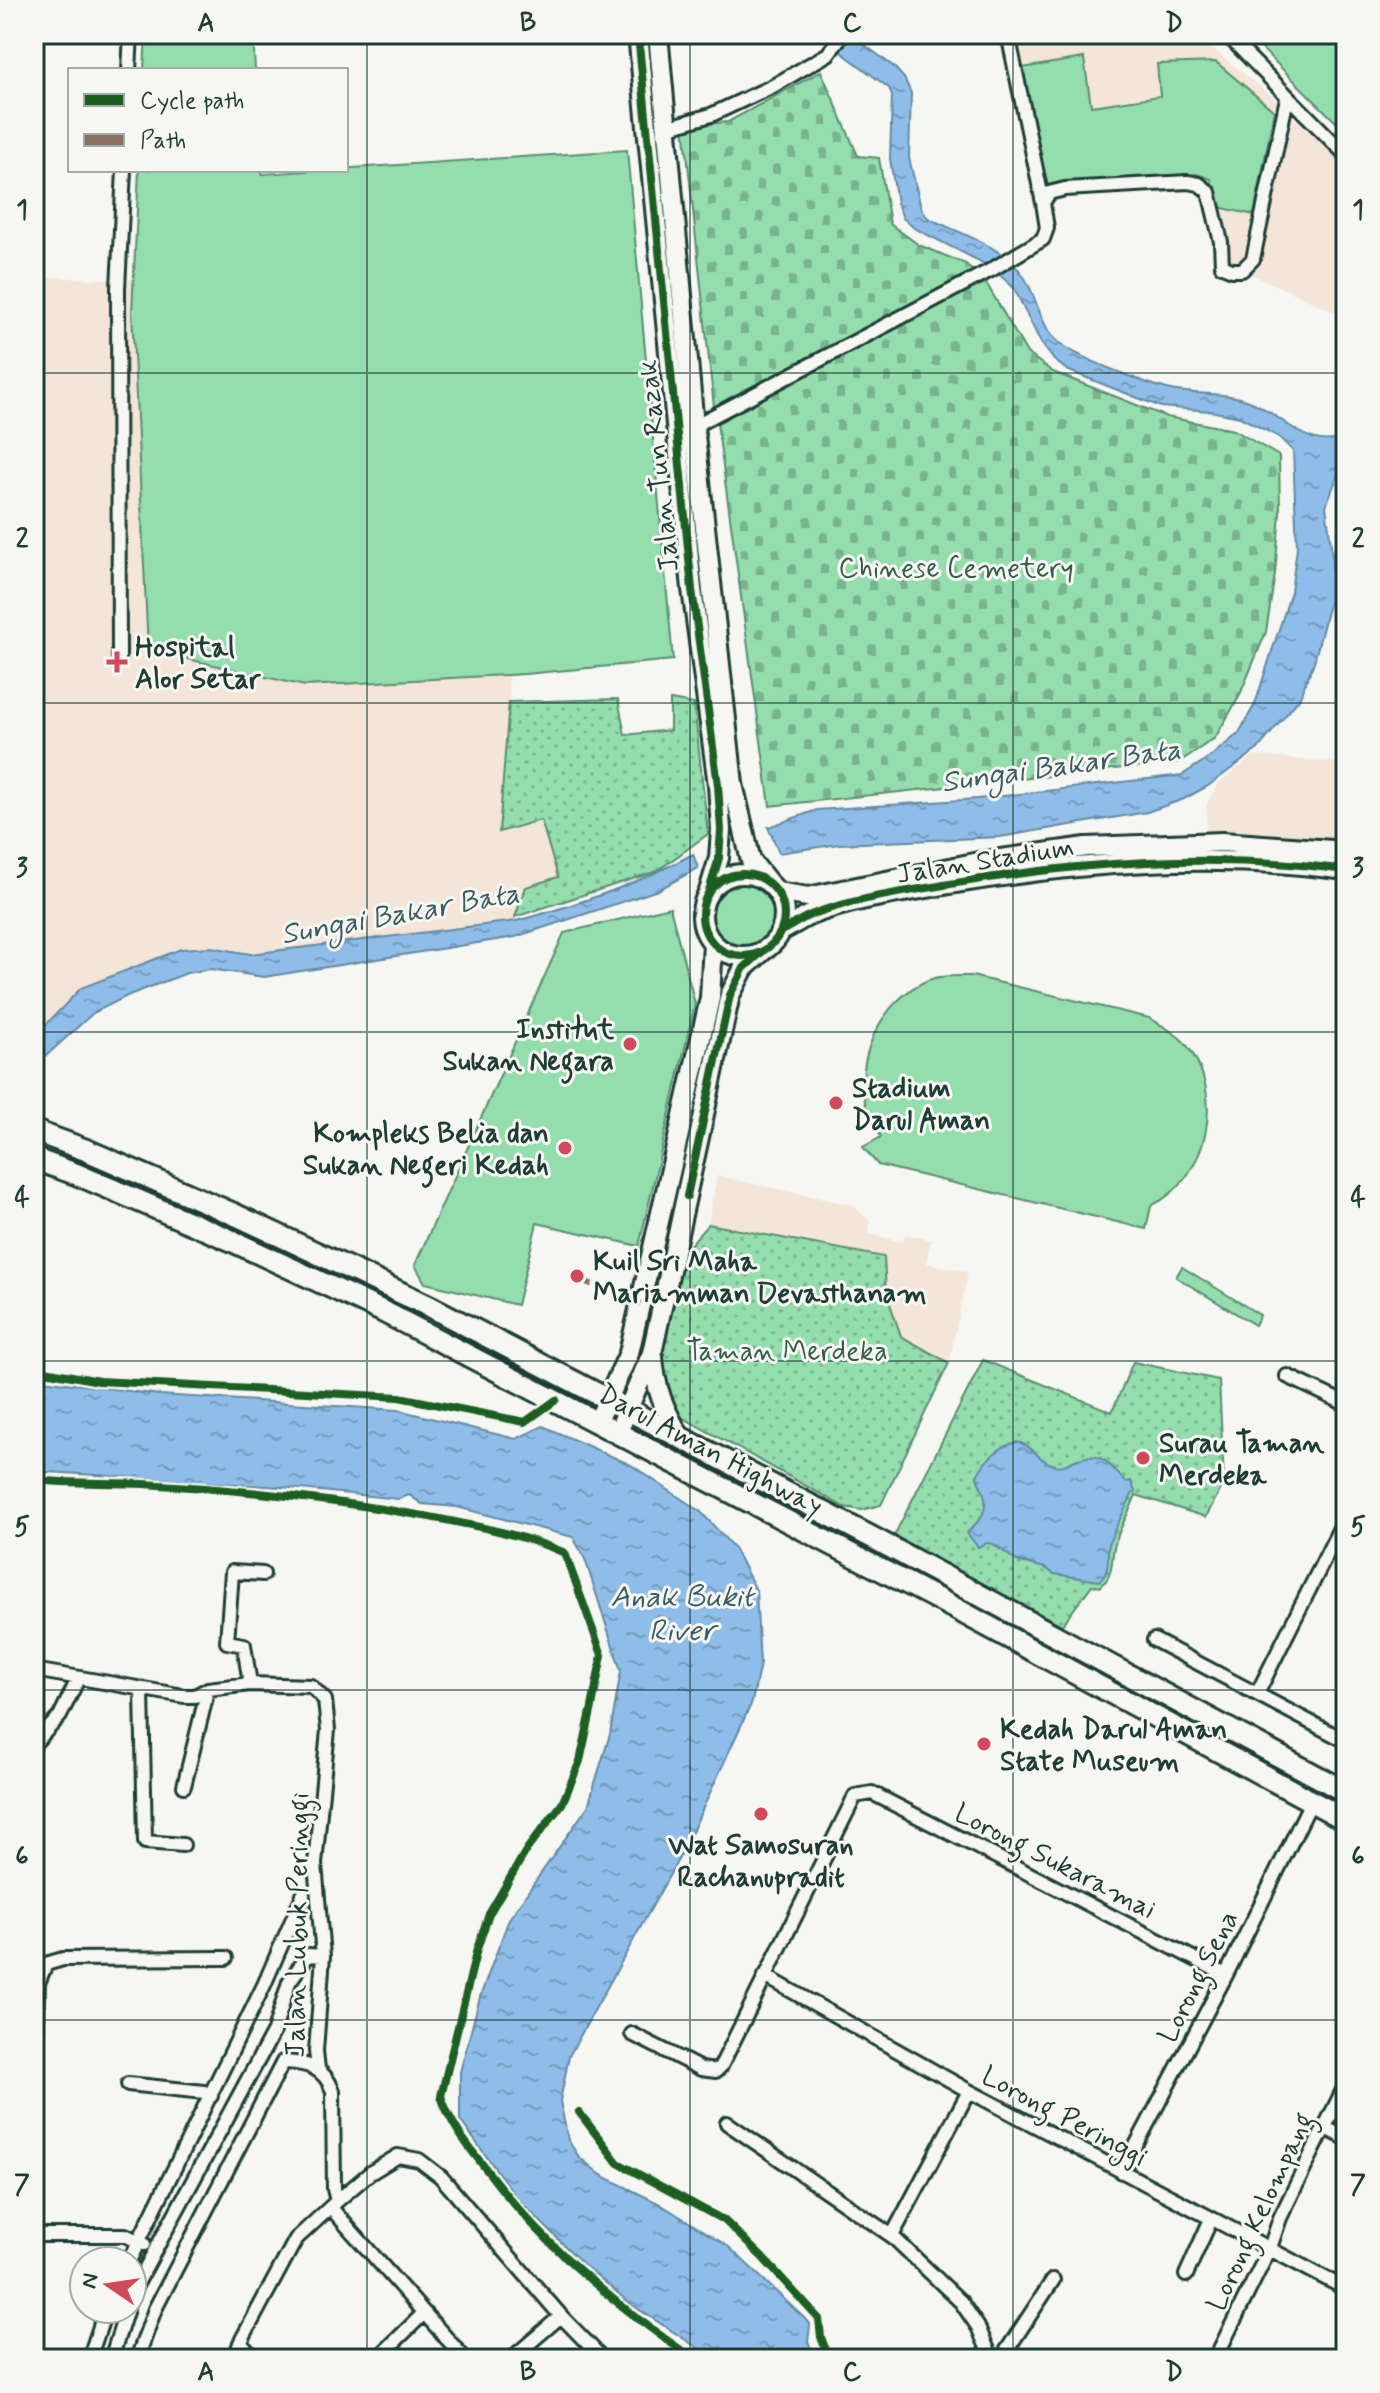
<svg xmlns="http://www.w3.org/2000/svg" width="1380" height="2393" viewBox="0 0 1380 2393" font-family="Mynerve,sans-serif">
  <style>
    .built { fill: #f3e5d8 }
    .grass { fill: #94ddad; stroke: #5a8d70; stroke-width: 2 }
    .cemetery { fill: url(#cemetery-stones); stroke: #5a8d70; stroke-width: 2 }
    .park { fill: url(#park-dots); stroke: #5a8d70; stroke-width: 2 }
    .water { fill: url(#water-ripples); stroke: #628aa1; stroke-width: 2 }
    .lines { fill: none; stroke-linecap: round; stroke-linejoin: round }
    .street-casing { stroke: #1f3d34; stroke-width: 18 }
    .secondary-casing { stroke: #1f3d34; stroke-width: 24 }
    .primary-casing { stroke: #1f3d34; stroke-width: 26 }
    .street { stroke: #f6f6f2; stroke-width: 12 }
    .secondary { stroke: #f6f6f2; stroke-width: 18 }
    .primary { stroke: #f6f6f2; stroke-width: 20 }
    .quiet { stroke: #8d6e63; stroke-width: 6; stroke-dasharray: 12 6; stroke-linecap: butt }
    .cycleway-casing { stroke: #f6f6f2; stroke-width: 13 }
    .cycleway { stroke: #1b5e20; stroke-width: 8 }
    .grid { fill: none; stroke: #1f3d34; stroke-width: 2; stroke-opacity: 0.55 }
    .poi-dot { fill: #d1495b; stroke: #f6f6f2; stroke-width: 3 }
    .labels { text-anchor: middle; stroke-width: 6; stroke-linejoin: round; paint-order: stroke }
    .street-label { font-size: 28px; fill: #1f3d34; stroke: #f6f6f2 }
    .park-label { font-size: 28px; fill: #365d4c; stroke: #f6f6f2 }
    .poi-label { font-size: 28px; font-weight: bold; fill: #1f3d34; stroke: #f6f6f2; text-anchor: start }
    .water-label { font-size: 30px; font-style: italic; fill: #3b5d61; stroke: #f6f6f2 }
    .neatline { fill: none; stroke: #1f3d34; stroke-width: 3 }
    .grid-label { font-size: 26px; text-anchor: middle; font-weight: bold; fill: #1f3d34 }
  </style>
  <defs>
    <pattern id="cemetery-stones" width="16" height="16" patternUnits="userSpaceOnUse" patternTransform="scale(2)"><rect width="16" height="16" fill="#94ddad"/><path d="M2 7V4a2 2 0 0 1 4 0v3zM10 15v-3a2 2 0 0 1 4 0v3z" fill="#78b48e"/></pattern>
    <pattern id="park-dots" width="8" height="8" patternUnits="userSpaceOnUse" patternTransform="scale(2)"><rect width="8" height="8" fill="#94ddad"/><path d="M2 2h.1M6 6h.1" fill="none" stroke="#78b48e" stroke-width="1.8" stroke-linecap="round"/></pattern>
    <pattern id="water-ripples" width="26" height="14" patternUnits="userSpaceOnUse" patternTransform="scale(2)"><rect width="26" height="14" fill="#8fbde9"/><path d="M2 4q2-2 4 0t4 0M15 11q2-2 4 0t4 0" fill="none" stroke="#749bbe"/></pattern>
  </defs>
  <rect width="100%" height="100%" fill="#f6f6f2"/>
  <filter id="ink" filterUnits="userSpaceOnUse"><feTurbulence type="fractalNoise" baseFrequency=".0125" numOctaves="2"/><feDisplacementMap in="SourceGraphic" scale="16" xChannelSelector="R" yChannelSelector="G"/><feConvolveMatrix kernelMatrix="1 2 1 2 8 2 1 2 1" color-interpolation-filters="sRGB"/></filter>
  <g filter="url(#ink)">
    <path class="built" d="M1013,34H1194L1280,103L1249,258L1234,268L1227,263L1209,184L1194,179L1040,191Z
      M1303,117L1346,159V317L1253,275L1283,123Z
      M34,277L134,280L132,312L148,650L305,686L508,673L509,702L499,832L541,820L558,878L516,917V921L250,954L211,947L125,972L81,988L34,1037Z
      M1253,756L1346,763V845L1259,833L1206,832L1207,804L1218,784Z
      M717,1176L853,1205L870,1222L869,1234L903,1242L905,1234L931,1240L926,1263L968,1272L949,1363L901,1336L886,1292L883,1257L708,1224Z"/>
    <path class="grass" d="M146,34H253L255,70H144Z
      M1247,34H1346V132Z
      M1084,58L1091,106L1160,96L1157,64L1216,62L1274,111L1254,215L1218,207L1211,179L1197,174L1042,186L1022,68Z
      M627,150L673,660L525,674L305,686L148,650L132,312L139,170H262V174Z
      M708 915a35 35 0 1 1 70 0a35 35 0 1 1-70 0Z
      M670,907L695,1004L639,1246L537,1223L517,1305L425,1283L415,1265L564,933Z
      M972,976L1149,1018C1161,1025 1175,1032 1185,1043C1226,1092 1210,1178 1151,1206L1146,1229L878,1165L863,1147L881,1137C877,1129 870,1119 867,1110C852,1061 881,1000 928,980C942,975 957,976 972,976Z
      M1182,1267L1260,1315L1255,1325L1176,1277Z"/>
    <path class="cemetery" d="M821,71L858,156L879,158L890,224L919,245L966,264L974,272L714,407L684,126L728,122Z
      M985,281L1027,353L1053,372L1167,417L1234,430L1279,456L1280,513L1275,574L1266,632L1239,697L1215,738L1179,762L770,806L717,423Z"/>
    <path class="park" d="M618,699L625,735L670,730V700L694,704L708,834L657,871L515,917L526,887L558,877L541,820L499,832L509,702Z
      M708,1224L884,1257L886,1292L901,1336L949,1363L881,1505L862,1510L844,1507L680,1416L671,1400L659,1363L677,1260Z
      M983,1360L1112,1412L1133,1362L1219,1380L1224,1483L1206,1517L1136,1495C1130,1511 1119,1528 1115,1544C1110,1560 1115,1575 1100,1587L1092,1585L1062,1625L893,1538Z"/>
    <path class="water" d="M817,34H850L894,67L904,78L911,93L909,158L921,208L928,218C959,233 1001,245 1022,274C1039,296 1038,330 1064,346C1082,359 1155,388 1177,391C1201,395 1226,392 1249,401C1280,412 1311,456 1346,435V465L1339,472L1326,506L1332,553V592L1314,662L1299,699L1258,749L1208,786L1184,799L1147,812L1000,837L839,844L779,853L768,827L817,810L977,799L1182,775L1210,757L1239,733L1255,704L1291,592L1297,548L1293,451L1279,437L1240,417L1210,411L1161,407L1067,370L1054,360L1041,343L1014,288L991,267L914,228L903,218L897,203L890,159L892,96L889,88Z
      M693,854L698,868L658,890L515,937L264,977L210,969L187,973L129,995L93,1013L34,1067V1037L81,988L181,949L211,947L250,954L516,921C578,905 638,884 693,854Z
      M34,1379L160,1395L398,1410L516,1439L543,1426L631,1465L701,1512L734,1548L756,1590L760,1664L752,1702L684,1849L569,2056L560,2101L568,2140L579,2157L601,2175L658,2203L729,2247L805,2319L810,2325L808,2342L816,2359H715L632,2305L584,2265L516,2197L460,2120V2072L480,1997L509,1919L588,1806L610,1734L621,1671L585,1559L573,1537L457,1507L422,1504L409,1495L399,1499L281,1487L34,1471Z
      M1017,1442C1033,1445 1039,1462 1055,1465C1063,1467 1066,1464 1073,1461C1104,1448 1108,1465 1126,1482L1131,1481L1135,1492L1132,1494C1126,1510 1113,1529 1109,1544C1106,1557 1112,1571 1099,1581L1054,1574L1045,1568L1017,1561L993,1544L987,1543L978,1547L967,1533C979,1521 989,1512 984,1494C982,1487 978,1483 977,1476C984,1461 999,1446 1017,1442Z"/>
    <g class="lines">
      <g class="street-casing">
        <path id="street" d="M1226,34L1346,155
          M129,70L131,34
          M666,128L711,115L773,86L828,54L843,34
          M1043,203L1049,193L1065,189L1188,182L1199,184L1209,192L1221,242L1222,266L1232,270H1242L1253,259L1287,98
          M694,426L991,270L1043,239L1047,228L1043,203L1008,34
          M119,661L118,288L124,170
          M1287,1376L1346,1404
          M1154,1640L1346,1741
          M34,1670L184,1696H195L208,1689L250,1684L311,1686L325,1700L328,1730L315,1864L323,1956L316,2051L318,2069
          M250,1684L244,1645L227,1642L232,1572L263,1574
          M142,1690L145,1842L183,1845
          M1257,1694L1346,1516
          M34,1744L60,1716L78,1679
          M184,1786L208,1689
          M765,1976L969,2091L1346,2289
          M632,2034L701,2069L716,2071L721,2066L855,1796L872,1793L1226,1975
          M128,2084L204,2092L211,2096
          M969,2091L892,2236L961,2302L978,2327L992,2359
          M727,2123L892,2236
          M1325,2128L1346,2138
          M34,2140L38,1983L46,1964L63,1959L226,1958
          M1122,2172L1226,1975L1311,1802
          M331,2208L465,2359
          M34,2235H125L144,2244
          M129,2261L264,1985L303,1895
          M1186,2275L1211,2219
          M132,2293L274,2031L289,1982L308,1955L323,1956
          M240,2343L256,2359
          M89,2359L106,2309
          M111,2359L127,2309
          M137,2359L155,2309L283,2062C308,2063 324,2067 333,2091L334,2189L337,2201
          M235,2359L240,2343L296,2239L337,2201L370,2173L398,2156L419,2160L441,2177L561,2316L603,2359
          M377,2359L423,2314
          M511,2359L561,2316
          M1001,2359L1053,2280
          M1215,2359L1270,2248L1280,2218L1346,2084"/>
      </g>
      <g class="secondary-casing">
        <path id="secondary" d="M638,34L692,589L718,785L721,830L719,858L709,891
          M658,34L694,426L733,784L751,861L768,882
          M702 915a41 41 0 1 1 82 0a41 41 0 1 1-82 0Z
          M777,892L808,897L979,862L1086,847L1222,842L1346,851
          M781,931C792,926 802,918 813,914C856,898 905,892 950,884C1081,862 1214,852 1346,870
          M653,1356C655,1389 664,1408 680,1437
          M598,1421L629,1353L710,998L713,943
          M618,1432L652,1353L730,995L744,968L763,951"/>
      </g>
      <g class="primary-casing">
        <path id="primary" d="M34,1131L86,1150L238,1216L431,1307L875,1539L1346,1792
          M34,1159L76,1174L228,1239L384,1312L945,1603L1346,1820"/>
      </g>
      <use href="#street" class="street"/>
      <use href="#secondary" class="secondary"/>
      <use href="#primary" class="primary"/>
      <path class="quiet" d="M581,1280L640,1304"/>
      <g class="cycleway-casing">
        <path id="cycleway" d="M638,34L692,589L718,785L721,830L719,858L709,891
          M702 915a41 41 0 1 1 82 0a41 41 0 1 1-82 0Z
          M781,931C792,926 802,918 813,914C856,898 905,892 950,884C1081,862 1214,852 1346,870
          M687,1196L730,995L744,968L763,951
          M34,1369L99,1381L399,1397L525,1422L556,1400
          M34,1480C71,1484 107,1482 144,1484C240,1489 336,1500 430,1517C476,1526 522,1534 565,1553L602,1655L592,1707L580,1761L562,1804L527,1849L489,1914L477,1949L441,2096C450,2123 465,2142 482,2164C539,2241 614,2305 694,2359
          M579,2112L618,2163L725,2221L764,2259L819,2319L821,2337L829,2359"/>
      </g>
      <use href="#cycleway" class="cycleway"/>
    </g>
  </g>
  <path class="grid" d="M367,34V2359M690,34V2359M1013,34V2359M34,373H1346M34,703H1346M34,1032H1346M34,1361H1346M34,1690H1346M34,2020H1346"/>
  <g class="poi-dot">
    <path d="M113 650h8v8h8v8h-8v8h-8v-8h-8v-8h8z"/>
    <circle cx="630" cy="1044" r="8"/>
    <circle cx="836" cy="1103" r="8"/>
    <circle cx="565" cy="1148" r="8"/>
    <circle cx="577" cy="1276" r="8"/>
    <circle cx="1143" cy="1458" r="8"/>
    <circle cx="984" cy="1744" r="8"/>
    <circle cx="761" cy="1814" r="8"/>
  </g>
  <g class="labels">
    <g class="street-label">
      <text transform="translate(657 466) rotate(-96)" y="10">Jalan Tun Razak</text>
      <text transform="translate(985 859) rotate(-9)" y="10">Jalan Stadium</text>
      <text transform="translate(711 1449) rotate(28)" y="10">Darul Aman Highway</text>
      <text transform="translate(1056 1860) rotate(27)" y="10">Lorong Sukaramai</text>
      <text transform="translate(296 1925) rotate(-89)" y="10">Jalan Lubuk Peringgi</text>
      <text transform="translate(1197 1976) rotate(-63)" y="10">Lorong Sena</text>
      <text transform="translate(1065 2115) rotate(28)" y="10">Lorong Peringgi</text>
      <text transform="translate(1259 2211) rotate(-65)" y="10">Lorong Kelompang</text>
    </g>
    <g class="park-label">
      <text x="956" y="577">Chinese Cemetery</text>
      <text x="787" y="1360">Taman Merdeka</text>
    </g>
    <g class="poi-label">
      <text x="135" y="656">Hospital<tspan x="135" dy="32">Alor Setar</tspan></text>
      <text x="614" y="1038" text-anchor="end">Institut<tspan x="614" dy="32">Sukan Negara</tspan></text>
      <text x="852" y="1097">Stadium<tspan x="852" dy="32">Darul Aman</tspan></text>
      <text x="549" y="1142" text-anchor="end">Kompleks Belia dan<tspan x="549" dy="32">Sukan Negeri Kedah</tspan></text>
      <text x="593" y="1270">Kuil Sri Maha<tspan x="593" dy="32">Mariamman Devasthanam</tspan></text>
      <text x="1159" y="1452">Surau Taman<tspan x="1159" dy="32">Merdeka</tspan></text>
      <text x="1000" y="1738">Kedah Darul Aman<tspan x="1000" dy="32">State Museum</tspan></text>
      <text x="761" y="1854" text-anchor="middle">Wat Samosuran<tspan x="761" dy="32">Rachanupradit</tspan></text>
    </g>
    <g class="water-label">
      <text transform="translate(1061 765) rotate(-8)" y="10">Sungai Bakar Bata</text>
      <text transform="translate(400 913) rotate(-10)" y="10">Sungai Bakar Bata</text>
      <text x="682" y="1606">Anak Bukit<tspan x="682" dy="34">River</tspan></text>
    </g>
  </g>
  <rect width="1380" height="2393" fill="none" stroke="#f6f6f2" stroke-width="88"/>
  <rect x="68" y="68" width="280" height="104" fill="#f6f6f2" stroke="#a0aca6" stroke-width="2"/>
  <rect x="84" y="94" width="40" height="12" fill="#1b5e20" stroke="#a0aca6" stroke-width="2"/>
  <text x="140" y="108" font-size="24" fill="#1f3d34">Cycle path</text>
  <rect x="84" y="134" width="40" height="12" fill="#8d6e63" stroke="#a0aca6" stroke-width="2"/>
  <text x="140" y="148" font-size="24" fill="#1f3d34">Path</text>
  <g transform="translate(108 2285) rotate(283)"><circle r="38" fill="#f6f6f2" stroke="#a0aca6" stroke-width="2"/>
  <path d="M0-6L14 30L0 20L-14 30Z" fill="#d1495b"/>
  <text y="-12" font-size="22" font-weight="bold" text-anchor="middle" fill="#1f3d34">N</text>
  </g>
  <rect x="44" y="44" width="1292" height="2305" class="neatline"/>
  <g class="grid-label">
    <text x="206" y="31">A</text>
    <text x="528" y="31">B</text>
    <text x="852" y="31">C</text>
    <text x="1174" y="31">D</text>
    <text x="22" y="218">1</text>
    <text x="1358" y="218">1</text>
    <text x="22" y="547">2</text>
    <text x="1358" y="547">2</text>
    <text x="22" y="876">3</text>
    <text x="1358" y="876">3</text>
    <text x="22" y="1206">4</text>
    <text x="1358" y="1206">4</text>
    <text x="22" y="1535">5</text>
    <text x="1358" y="1535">5</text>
    <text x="22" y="1864">6</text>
    <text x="1358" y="1864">6</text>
    <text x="22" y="2193">7</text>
    <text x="1358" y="2193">7</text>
    <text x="206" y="2380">A</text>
    <text x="528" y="2380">B</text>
    <text x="852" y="2380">C</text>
    <text x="1174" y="2380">D</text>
  </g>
</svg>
